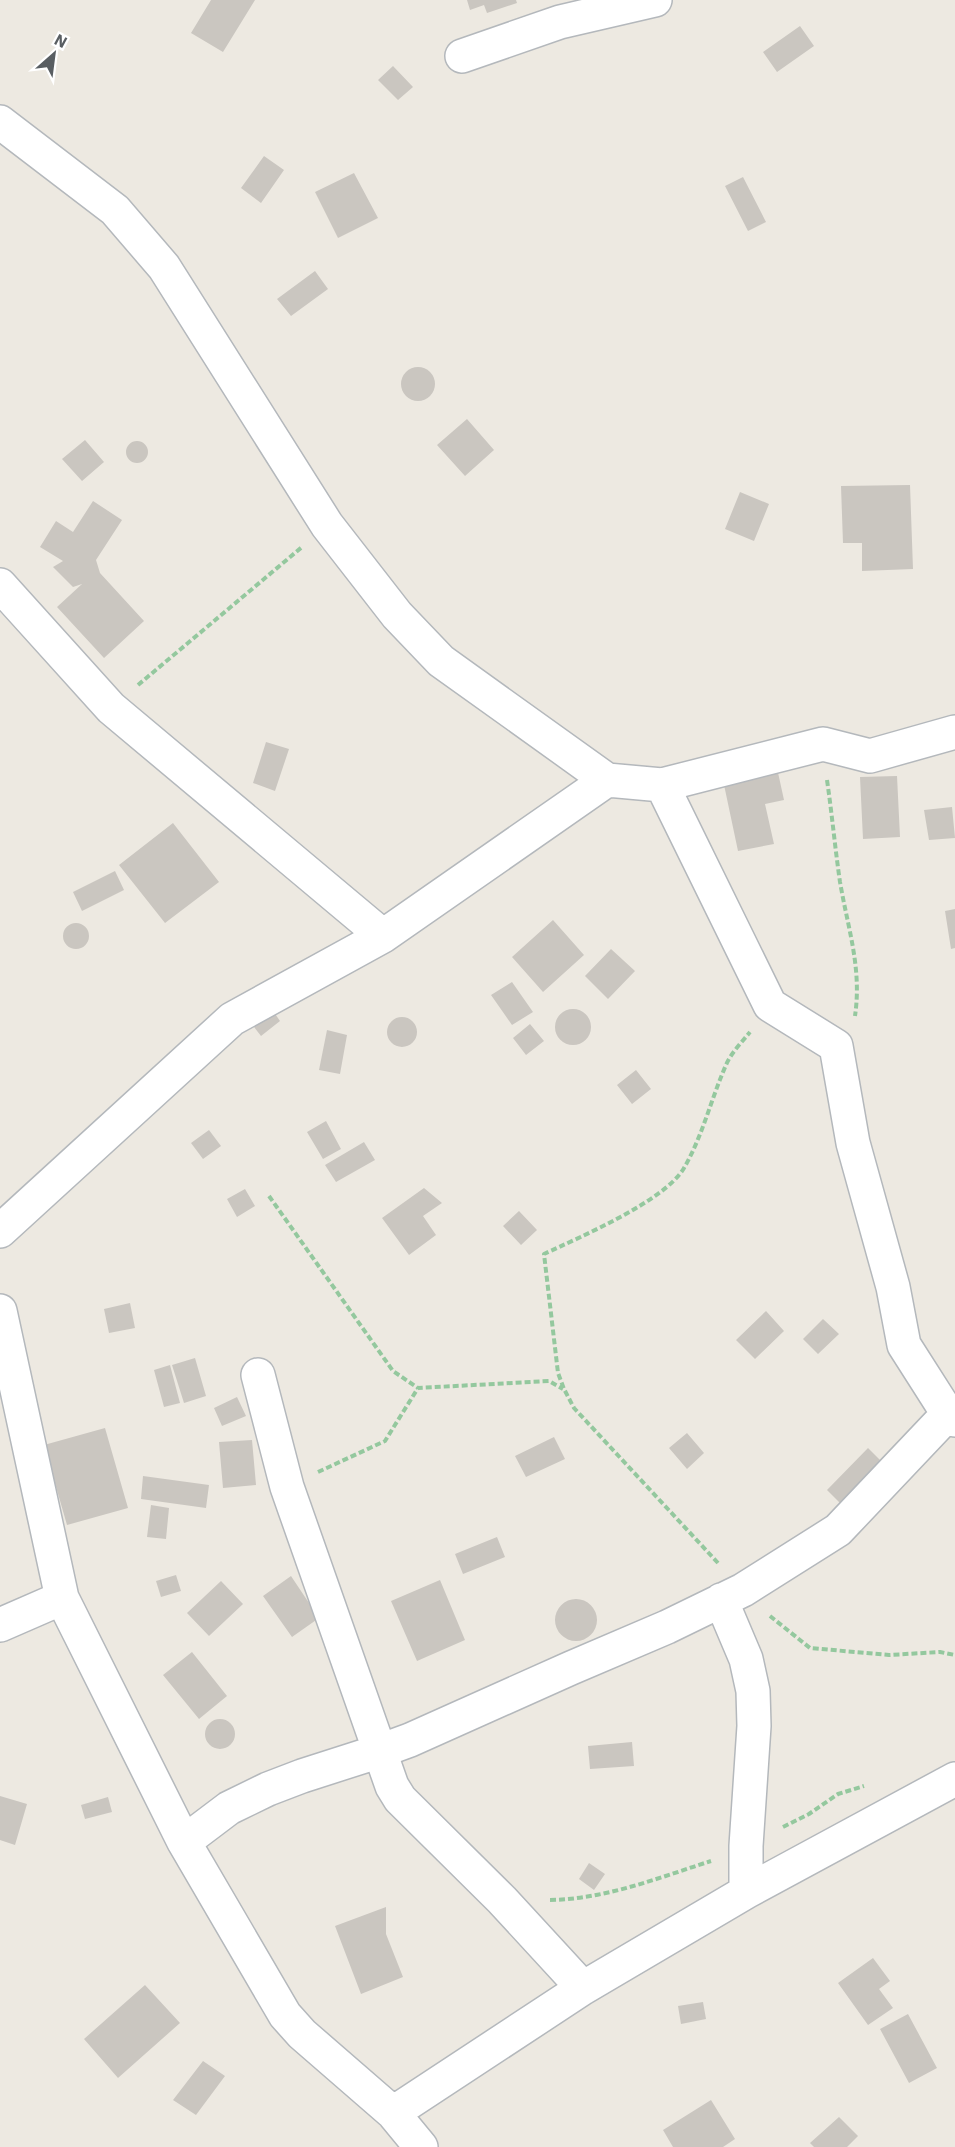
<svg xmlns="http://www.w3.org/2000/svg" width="955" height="2147" viewBox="0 0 955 2147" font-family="'IBM Plex Sans',sans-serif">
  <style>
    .building { fill: #cac6c0 }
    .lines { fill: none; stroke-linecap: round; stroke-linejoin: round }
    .street-casing { stroke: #b4b8bc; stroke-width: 36 }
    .path { stroke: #94c89e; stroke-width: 4; stroke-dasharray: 6 3; stroke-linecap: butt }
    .street { stroke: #fff; stroke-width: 33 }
  </style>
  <rect width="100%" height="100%" fill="#ede9e1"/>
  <path class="building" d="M211,0H255L223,52L191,33Z
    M467,0H516L517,3L487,13L484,5L470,10Z
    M800,26L814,46L777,72L763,52Z
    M393,66L413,87L398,100L378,80Z
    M264,156L284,170L261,203L241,188Z
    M354,173L378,218L338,238L315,192Z
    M743,177L766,222L748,231L725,186Z
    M315,271L328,289L291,316L277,299Z
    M401 384a17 17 0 1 1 34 0a17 17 0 1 1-34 0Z
    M467,419L494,450L465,476L437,445Z
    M85,440L104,462L82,481L62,459Z
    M126 452a11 11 0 1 1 22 0a11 11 0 1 1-22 0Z
    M910,485L913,569L862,571V543H843L841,486Z
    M740,492L769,504L754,541L725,529Z
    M93,501L122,520L96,560L100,573L144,621L104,658L57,607L82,584L73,587L53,567L63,561L40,547L56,521L73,532Z
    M266,742L289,749L275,791L253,783Z
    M777,768L784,800L765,804L774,844L738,851L723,780Z
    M897,776L900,837L863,839L860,777Z
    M952,807L955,838L929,840L924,810Z
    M173,823L219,882L165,923L119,865Z
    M115,871L124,890L82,911L73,892Z
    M955,909V948L951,949L945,911Z
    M553,920L584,955L543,992L512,957Z
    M63 936a13 13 0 1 1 26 0a13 13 0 1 1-26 0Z
    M611,949L635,971L608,999L585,976Z
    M512,982L533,1012L512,1025L491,995Z
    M271,1008L280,1021L261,1036L251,1023Z
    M555 1027a18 18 0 1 1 36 0a18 18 0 1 1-36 0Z
    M387 1032a15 15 0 1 1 30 0a15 15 0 1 1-30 0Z
    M530,1024L544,1041L526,1055L513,1038Z
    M327,1030L347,1035L340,1074L319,1070Z
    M636,1070L651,1089L632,1104L617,1085Z
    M326,1121L341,1149L323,1159L307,1132Z
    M209,1130L221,1146L203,1159L191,1143Z
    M364,1142L375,1160L336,1182L325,1165Z
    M424,1188L442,1203L423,1216L436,1235L409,1255L382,1218Z
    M245,1189L255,1206L237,1217L227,1199Z
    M519,1211L537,1230L521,1245L503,1226Z
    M130,1303L135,1328L109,1333L104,1309Z
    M766,1311L784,1331L755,1359L736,1340Z
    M823,1319L839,1334L818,1354L803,1339Z
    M195,1358L206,1396L184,1403L172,1365Z
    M170,1365L180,1403L164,1407L154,1370Z
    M237,1397L246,1416L222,1426L214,1408Z
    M105,1428L128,1508L67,1525L44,1445Z
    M687,1433L704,1453L687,1469L669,1448Z
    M554,1437L565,1459L526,1477L515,1456Z
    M252,1440L256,1485L223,1488L219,1442Z
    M868,1448L891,1471L849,1512L827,1490Z
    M143,1476L209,1485L206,1508L141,1499Z
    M151,1505L169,1508L166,1539L147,1537Z
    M497,1537L505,1557L463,1574L455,1554Z
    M176,1575L181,1591L161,1597L156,1581Z
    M291,1576L319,1618L292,1637L263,1596Z
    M440,1580L465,1640L417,1661L391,1601Z
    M221,1581L243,1604L209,1636L187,1613Z
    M555 1620a21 21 0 1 1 42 0a21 21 0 1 1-42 0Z
    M192,1652L227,1696L199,1719L163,1675Z
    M205 1734a15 15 0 1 1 30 0a15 15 0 1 1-30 0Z
    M632,1742L634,1766L590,1769L588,1746Z
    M0,1796L27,1804L15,1845L0,1840Z
    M108,1797L112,1812L85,1819L81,1805Z
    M589,1863L605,1874L594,1890L579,1879Z
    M386,1907V1934L403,1977L361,1994L335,1926Z
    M873,1958L890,1981L879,1989L893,2008L868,2025L838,1983Z
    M145,1985L180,2023L118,2078L84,2039Z
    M703,2002L706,2019L681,2024L678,2006Z
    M908,2014L937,2068L909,2083L880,2029Z
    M203,2061L225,2076L196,2115L173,2100Z
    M711,2100L735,2139L723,2147H673L663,2130Z
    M839,2117L858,2136L847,2147H814L810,2143Z"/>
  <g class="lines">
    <g class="street-casing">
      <path id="street" d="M462,56L560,22L655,0
        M0,122L115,210L164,267L327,525L397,615L441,661L607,780
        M0,585L111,708L383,936
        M662,785L770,1005L836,1046L853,1143L893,1287L904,1345L948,1414L955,1420
        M0,1231L232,1019L383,936L607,780L662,785L823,744L870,756L955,732
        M0,1311L62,1598L184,1842L285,2015L302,2034L393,2113L421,2147
        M258,1375L287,1487L392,1786L400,1799L502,1900L583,1988
        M721,1600L746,1659L753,1691L754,1726L746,1846V1892
        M0,1625L62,1598
        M184,1842L229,1808L268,1789L302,1776L380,1751L410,1740L571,1668L667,1627L743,1590L838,1530L948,1414
        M393,2113L583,1988L746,1892L955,1779"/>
    </g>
    <path class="path" d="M138,685L302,547
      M827,780C832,814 835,848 840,882C848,929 862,968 855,1016
      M269,1196L393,1371L418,1388
      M318,1472L385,1441L418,1388L549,1381L563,1389
      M718,1563L574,1408L564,1389L558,1373L544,1254C580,1237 665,1201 684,1168C703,1135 711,1099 726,1065C731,1053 742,1042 750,1032
      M770,1616L810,1648L889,1655L940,1652L955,1655
      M783,1827L809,1814L838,1794L864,1786
      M550,1900C606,1899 658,1878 711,1861"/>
    <use href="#street" class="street"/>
  </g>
  <g transform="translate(54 54) rotate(28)" stroke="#ffffff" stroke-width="4.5" paint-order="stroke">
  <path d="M0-4.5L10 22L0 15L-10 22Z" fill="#595e62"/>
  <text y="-9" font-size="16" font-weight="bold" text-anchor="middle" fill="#595e62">N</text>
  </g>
</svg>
